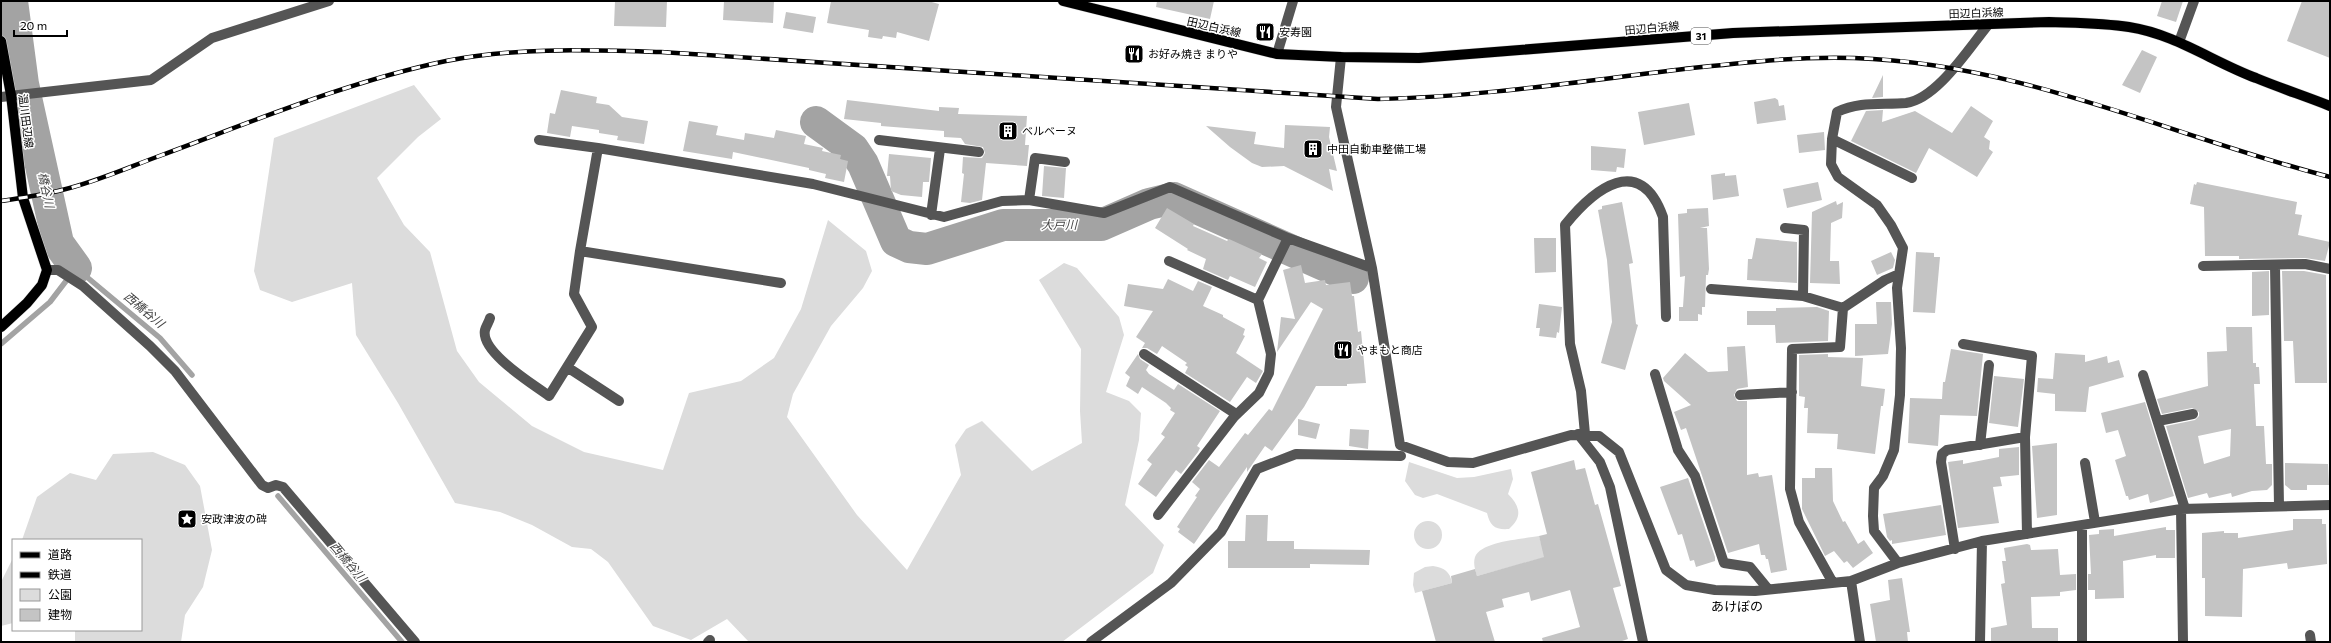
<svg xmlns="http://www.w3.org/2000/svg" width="2331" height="643" viewBox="0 0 2331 643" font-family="Commissioner,'Noto Sans JP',sans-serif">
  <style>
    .green { fill: #dcdcdc }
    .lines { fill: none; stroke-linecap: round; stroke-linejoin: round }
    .stream { stroke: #a3a3a3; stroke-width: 5.5 }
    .river { stroke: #a3a3a3; stroke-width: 32 }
    .building { fill: #c4c4c4; fill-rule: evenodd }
    .major-casing { stroke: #dbdbdb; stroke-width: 11 }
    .minor { stroke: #555; stroke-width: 10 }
    .major { stroke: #000; stroke-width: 10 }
    .rail-casing { stroke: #000; stroke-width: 4.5 }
    .rail { stroke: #fff; stroke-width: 3; stroke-dasharray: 9; stroke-linecap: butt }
    .labels { text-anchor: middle; stroke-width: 3; stroke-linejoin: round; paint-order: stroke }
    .shield { fill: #fff; stroke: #4c4c4c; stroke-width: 1 }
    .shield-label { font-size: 10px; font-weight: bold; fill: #000 }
    .street-label { font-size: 11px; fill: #000; stroke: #fff }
    .poi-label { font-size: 11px; fill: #000; stroke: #fff; text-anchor: start }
    .water-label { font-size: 12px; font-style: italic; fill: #444; stroke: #fff }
    .quarter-label { font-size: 13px; fill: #000; stroke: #fff }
  </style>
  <rect width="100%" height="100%" fill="#fff"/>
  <path class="green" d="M414,85L441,119L418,137L377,178L404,225L430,252L457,351L479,382L532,426L584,452L663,470L689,393L741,381L774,358L801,309L828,220L866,251L872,271L863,288L831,326L793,394L787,417L857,515L907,570L961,475L955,445L966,429L982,421L1032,471L1082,443L1080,411L1081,349L1039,280L1064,263L1077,268L1119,317L1124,335L1106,392L1129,401L1141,413L1139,440L1125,505L1164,545L1153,573L1062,642H749L727,619L691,640L653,626L608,562L591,549L572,547L532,525L500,512L455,503L398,403L356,335L352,283L292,302L260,290L254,271L274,138Z
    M153,452L185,465L200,486L212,550L203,587L185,615L181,642H75V630H141V540H22L37,497L70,473L96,480L113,454Z
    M1409,462L1457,478L1474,477L1511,469L1513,479L1508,494C1520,506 1523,517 1509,529C1495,530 1490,526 1487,513L1437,494L1423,498L1415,495L1405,481Z
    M1414 535a14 14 0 1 1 28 0a14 14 0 1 1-28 0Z
    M1539,536L1541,543L1582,547L1477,576C1475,570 1473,563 1475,557C1481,541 1523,539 1539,536Z
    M13,558V623L1,626V582Z
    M1433,566C1444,568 1450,571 1452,583L1415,593L1413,585L1414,573L1425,567Z"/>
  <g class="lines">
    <path class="stream" d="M1,344L50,302L76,268L160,338L192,375
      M278,496L402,642"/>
    <path class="river" d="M12,1L23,84L58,243L76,268
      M816,122L853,149L863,164L896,241L909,247L927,249L1003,225H1101L1149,204L1174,198L1353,278"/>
  </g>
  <path class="building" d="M615,1H667L666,27L614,26Z
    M724,1H774L773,23L723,20Z
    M831,1H928L939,4L929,41L897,32L896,38L883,36L882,39L868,37L869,30L827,23Z
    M1157,1H1214L1210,19L1156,7Z
    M2162,1H2183L2176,22L2157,16Z
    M2302,1H2330V58L2287,41Z
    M786,12L816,17L813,33L783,28Z
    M2142,50L2157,57L2140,93L2122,85Z
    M1883,75V97L1872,98Z
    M561,90L597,97L596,103L609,105L622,117L648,121L644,144L617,140L618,136L599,133V130L572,126L570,137L547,133L550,113L555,114Z
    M1775,98L1778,100L1779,106L1784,105L1786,120L1757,124L1754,102Z
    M847,100L939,111V107L959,108L958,114L1027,116L1025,145H1029L1027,166L986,163L982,200L970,203L961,202L964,174L962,173L963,157L982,158L985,153L983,147L965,144L961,138L944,137V131L881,126V123L844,119Z
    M1689,103L1695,135L1644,145L1638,112Z
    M1971,106L1993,121L1984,137L1990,141L1989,149L1993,152L1977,177L1929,148L1916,173L1851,141L1866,111L1883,110L1882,122L1915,111L1952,133Z
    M689,121L718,126L716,135L744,140L745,133L774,138L776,130L806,136L804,144L823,148L822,151L841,155L840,159L848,161L844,182L825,178L826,174L809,170V168L733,152L732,159L683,151Z
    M1285,125L1330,127L1329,137L1337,171L1329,169L1333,191L1284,166L1262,167L1252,163L1230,147L1206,126L1256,132L1254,144L1284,148Z
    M1824,132L1825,150L1799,153L1797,135Z
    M1591,146L1626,149L1624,168L1617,167L1616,172L1591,170Z
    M889,154L931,158L929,182H923L922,197L901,195L891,191L890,176H887Z
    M1044,166L1066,168L1064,198L1042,196Z
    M1725,173V176L1736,175L1739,196L1713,200L1711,175Z
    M1818,182L1822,200L1787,208L1783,189Z
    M2197,182L2297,202L2295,214L2302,215L2298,235L2330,242L2325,261L2305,258L2239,259V256H2205L2204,207L2190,204L2194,184L2196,185Z
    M1836,201L1837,205L1843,202L1842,218L1831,223L1830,261H1839L1840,284L1810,283L1812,212Z
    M1622,202L1633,263L1629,264L1636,324L1638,325L1625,370L1601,363L1612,322L1607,260L1598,210L1602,209V206Z
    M1167,208L1194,224L1193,226L1227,241L1229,239L1262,254L1259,258L1267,262L1255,287L1230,276L1228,280L1203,269L1206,259L1187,250L1188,249L1155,228Z
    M1708,208L1709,226L1700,228H1707L1709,269L1708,275H1706L1705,307H1702V315L1698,314V321H1679V307H1683L1685,276L1680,277L1678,214L1687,213V209Z
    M1534,238H1556V272L1535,273Z
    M1756,238L1797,242V283L1747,280L1748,259H1752Z
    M1891,252L1895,260L1893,268L1877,275L1871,261Z
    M1916,252L1934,253V257H1940L1935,313L1913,312Z
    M1301,265L1305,283L1325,280L1326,285L1350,282L1352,296H1354L1358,332L1361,331L1366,383L1347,384V386H1316L1304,407L1272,451L1265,446L1247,472V467L1194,544L1178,532L1180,529L1177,527L1197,497L1195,496L1200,489L1192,482L1209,460L1219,467L1245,433L1248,435L1269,409L1272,411L1323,309L1311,302L1277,352L1281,317L1295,319L1283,270Z
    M2269,271V315L2252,316V272Z
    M2282,271H2304L2326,275L2327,383H2295L2293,341H2284Z
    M1168,279L1193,291L1198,281L1212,287L1203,306L1223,315V317L1245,329L1243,335L1245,336L1236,353L1263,371L1256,383L1247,377L1230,402L1185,373L1188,367L1185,365L1187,363L1162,346L1157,354L1147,348H1142L1145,343L1136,337L1153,311L1124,306L1128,284L1163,289Z
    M1876,302H1891L1892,324L1888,354L1855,356V324H1877Z
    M1539,304L1562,307L1559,333L1557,332L1556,338L1539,336L1540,328H1536Z
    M1817,307L1829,311L1828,341L1776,343L1775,325H1747V311H1776V308Z
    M2226,327H2252L2253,363H2256V367H2259L2260,384H2254L2256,426H2264L2266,464H2272V485L2267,490L2252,491L2232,497L2231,493L2209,498L2207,493L2188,498L2166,426L2195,420L2199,416V412L2192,408L2162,414L2157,399L2208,386L2207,352L2227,351ZM2231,429L2230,456L2204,464L2198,436Z
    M1745,346L1748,387L1737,389L1734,395L1737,401H1747V475L1758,473L1759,477L1772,475L1787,570L1771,573L1768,559H1766L1765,555H1761L1759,544L1728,553L1686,428L1681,430L1674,412L1691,405L1664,381L1663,378L1685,353L1708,372L1728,371L1727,347Z
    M1951,349L1983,354L1977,416L1940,415L1938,446L1908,443L1910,398L1942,399L1943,382H1945Z
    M2055,353L2085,355V362L2107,356L2108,363L2119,360L2124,377L2089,387L2086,412L2055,411V394L2037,392L2038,378L2053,379Z
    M1138,354L1140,359L1149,365L1146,370L1149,374L1174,390L1178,384L1220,411L1197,446L1200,448L1198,452L1181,474L1176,470L1156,497L1138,484L1152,464L1147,460L1165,437L1161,434L1175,413L1170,410L1171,408L1166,403L1142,387L1138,394L1126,386L1130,377L1125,373Z
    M1828,354V357L1863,358L1861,386L1885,389L1883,406H1881L1875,454L1837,449L1838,434L1807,433L1808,408H1804L1805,397L1799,396V355Z
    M1994,376L2024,379L2018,427L1989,423Z
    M2145,402L2174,496L2150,503L2148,494L2129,500L2128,496H2126L2115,460L2126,456L2118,430L2106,433L2101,413Z
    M1298,419L1320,424L1316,439L1298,435Z
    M1350,429L1369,430L1368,449L1349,446Z
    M2057,443V515L2037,518L2032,446Z
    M2019,447V475L2000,477L2002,486L1993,487L1999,523L1958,528L1948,462L1963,460V464L1999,457V449Z
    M1574,460L1576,470L1585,468L1595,505L1598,504L1621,586L1613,588L1628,639L1619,642H1543L1542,638L1580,627L1570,590L1531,601L1529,592L1502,599L1504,607L1486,612L1495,642H1436L1422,591L1452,583L1451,576L1475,569L1477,576L1544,557L1539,536L1547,534L1531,472Z
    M2285,463L2328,464L2329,485H2307V490H2291L2285,485Z
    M1815,468H1832L1833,501L1843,522L1845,521L1858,544L1864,540L1873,553L1853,568L1847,561L1844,563L1834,551L1825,556L1802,509V478H1815Z
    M1688,478L1715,557V561L1696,567L1694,560L1690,561L1682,534L1678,535L1660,487Z
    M1941,505L1946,535L1892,544V540L1890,541L1887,537L1883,514Z
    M1246,515H1268L1267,541H1294V549L1370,550L1369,565L1310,564V568H1228V541H1245Z
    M2293,519H2322V524H2326L2327,564L2288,569L2287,563L2243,569L2242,617L2205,616V578H2202V533L2224,531V533H2238V538L2293,530Z
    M2166,527V530H2175V558H2156V555L2123,561L2124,598L2095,599V590H2088V574H2091L2089,535L2099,534V530L2114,529V536Z
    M2027,544L2030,545L2031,550L2058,549L2060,575L2076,574V590L2060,592V596L2031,597L2032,628H2058V642H1991V628L2007,625L2001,584L2005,583L2002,561H2006L2004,548Z
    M1902,578L1910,632H1907L1908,642H1876L1870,604L1890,600L1888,580Z"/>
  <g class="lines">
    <g class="major-casing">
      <path id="major" d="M1063,1L1277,54L1341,57L1419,58L1733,33L2049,22C2076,23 2103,23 2129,27C2175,34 2213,62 2256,78C2280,88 2305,96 2330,106
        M1,41L11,95L23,198L47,270L42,285L27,303L1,327"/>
    </g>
    <path class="minor" d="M2179,42L2194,1
      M1277,54L1293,1
      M1341,57L1336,107L1372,268L1400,445L1448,462L1473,463L1571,435L1599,436L1619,452L1666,570L1686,585L1715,590L1755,591L1851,581L1898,563L1982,541L2181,509L2330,505
      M1,97L151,80L212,38L329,1
      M1832,139L1912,178
      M539,140L598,148
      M879,140L979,152
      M1029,200L1035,158L1065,162
      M931,215L940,149
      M1785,228L1804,230L1803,296
      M1169,261L1258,300
      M2203,266L2305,264L2330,269
      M2275,266L2279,506
      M47,270H58L83,286L150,346L175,371L262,485L268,488L276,485L283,487L415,642
      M781,283L580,251L598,148L813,184L944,217L1002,201L1029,200L1104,213L1170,187L1288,238L1372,268
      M1711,289L1803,296L1843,308L1885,280L1899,274
      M490,318C489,322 486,326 485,330C480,352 533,384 549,396L592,327L574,294L580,251
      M1963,344L2032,356L2025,437L2027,534
      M1144,354L1236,414
      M567,367L619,401
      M1655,374L1678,450L1695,476L1724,563L1750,567L1768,589
      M2143,375L2185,509
      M1740,395L1792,392
      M2158,421L2193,414
      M1578,434L1600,462L1610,487L1643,642
      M1585,434L1581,391L1570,344L1565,225C1594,189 1640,152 1663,217L1666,317
      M1980,445L1989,365
      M2085,463L2095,522
      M2181,509L2183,642
      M1158,515L1234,417L1259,393L1269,373L1271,354L1258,300L1288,238
      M2082,525V642
      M1955,549L1941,462L1942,454L1947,450L2025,437
      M1898,563L1874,531L1873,516L1874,488L1883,476L1894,450L1900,395L1901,348L1897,288L1903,248L1891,225L1877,205L1838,177L1831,164L1832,139L1837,112C1860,101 1881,105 1906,103C1937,99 1969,48 1988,25
      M1851,581L1860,642
      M1833,583L1799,522L1790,489L1792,349L1840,347L1843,308
      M2310,635L2311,642
      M708,642L710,640
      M1091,642L1171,583L1221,532L1257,469L1296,454L1401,456
      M1980,642L1982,541"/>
    <use href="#major" class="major"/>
    <g class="rail-casing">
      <path id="rail" d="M1,201C21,198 42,195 62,190C96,182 129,167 162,155C254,121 350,81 446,61C516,47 589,50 661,52L1378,99C1480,97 1582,81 1684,69C1740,63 1797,56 1854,58C2021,63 2171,136 2330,177"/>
    </g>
    <use href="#rail" class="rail"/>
  </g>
  <defs>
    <g id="restaurant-square" transform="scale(1)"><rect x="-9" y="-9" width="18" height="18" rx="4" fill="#000" stroke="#fff"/><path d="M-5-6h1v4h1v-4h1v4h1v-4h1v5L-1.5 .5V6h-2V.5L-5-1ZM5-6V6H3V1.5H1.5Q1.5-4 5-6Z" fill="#fff"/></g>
    <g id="building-square" transform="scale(1)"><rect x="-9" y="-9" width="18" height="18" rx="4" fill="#000" stroke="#fff"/><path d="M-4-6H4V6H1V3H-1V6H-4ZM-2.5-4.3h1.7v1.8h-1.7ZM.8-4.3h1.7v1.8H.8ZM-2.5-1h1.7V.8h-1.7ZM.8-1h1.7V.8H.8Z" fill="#fff"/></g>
    <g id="sight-square" transform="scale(1)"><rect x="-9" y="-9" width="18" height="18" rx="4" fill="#000" stroke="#fff"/><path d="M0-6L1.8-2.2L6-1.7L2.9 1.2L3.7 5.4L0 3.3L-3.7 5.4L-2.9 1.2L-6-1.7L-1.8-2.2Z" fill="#fff"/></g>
  </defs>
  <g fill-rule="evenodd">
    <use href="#restaurant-square" x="1265" y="32"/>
    <use href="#restaurant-square" x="1134" y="54"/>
    <use href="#building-square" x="1008" y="131"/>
    <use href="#building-square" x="1313" y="149"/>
    <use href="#restaurant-square" x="1343" y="350"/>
    <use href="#sight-square" x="187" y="519"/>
  </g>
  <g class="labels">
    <rect class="shield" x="1691" y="28" width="20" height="16" rx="3"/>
    <g class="shield-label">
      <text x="1701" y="40">31</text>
    </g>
    <g class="street-label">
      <text transform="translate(1976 13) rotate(-2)" y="4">田辺白浜線</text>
      <text transform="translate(1214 27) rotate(13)" y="4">田辺白浜線</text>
      <text transform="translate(1652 28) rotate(-5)" y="4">田辺白浜線</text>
      <text transform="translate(26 121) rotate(83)" y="4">温川田辺線</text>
    </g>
    <g class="poi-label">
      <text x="1279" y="36">安寿園</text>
      <text x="1148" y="58">お好み焼き まりや</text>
      <text x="1022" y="135">ベルベーヌ</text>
      <text x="1327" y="153">中田自動車整備工場</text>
      <text x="1357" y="354">やまもと商店</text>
      <text x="201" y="523">安政津波の碑</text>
    </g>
    <g class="water-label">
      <text transform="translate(46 190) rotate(78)" y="4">橋谷川</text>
      <text x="1059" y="229">大戸川</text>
      <text transform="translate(144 310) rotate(40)" y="4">西橋谷川</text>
      <text transform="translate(348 562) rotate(50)" y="4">西橋谷川</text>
    </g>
    <g class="quarter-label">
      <text x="1737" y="611">あけぼの</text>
    </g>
  </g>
  <rect width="2331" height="643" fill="none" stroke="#000000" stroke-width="4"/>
  <rect x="12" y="539" width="130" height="92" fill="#ffffff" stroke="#999999"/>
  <rect x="20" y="552" width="20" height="6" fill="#000000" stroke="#999999"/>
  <text x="48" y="559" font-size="12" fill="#000000">道路</text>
  <rect x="20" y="572" width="20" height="6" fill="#000000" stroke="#999999"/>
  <text x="48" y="579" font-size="12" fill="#000000">鉄道</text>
  <rect x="20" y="589" width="20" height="12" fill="#dcdcdc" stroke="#999999"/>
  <text x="48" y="599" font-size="12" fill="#000000">公園</text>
  <rect x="20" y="609" width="20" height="12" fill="#c4c4c4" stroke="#999999"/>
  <text x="48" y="619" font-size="12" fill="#000000">建物</text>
  <path d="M14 30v6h53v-6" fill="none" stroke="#000000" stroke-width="2"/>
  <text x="20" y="30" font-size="12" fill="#000000" stroke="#ffffff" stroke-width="3" paint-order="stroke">20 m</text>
</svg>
